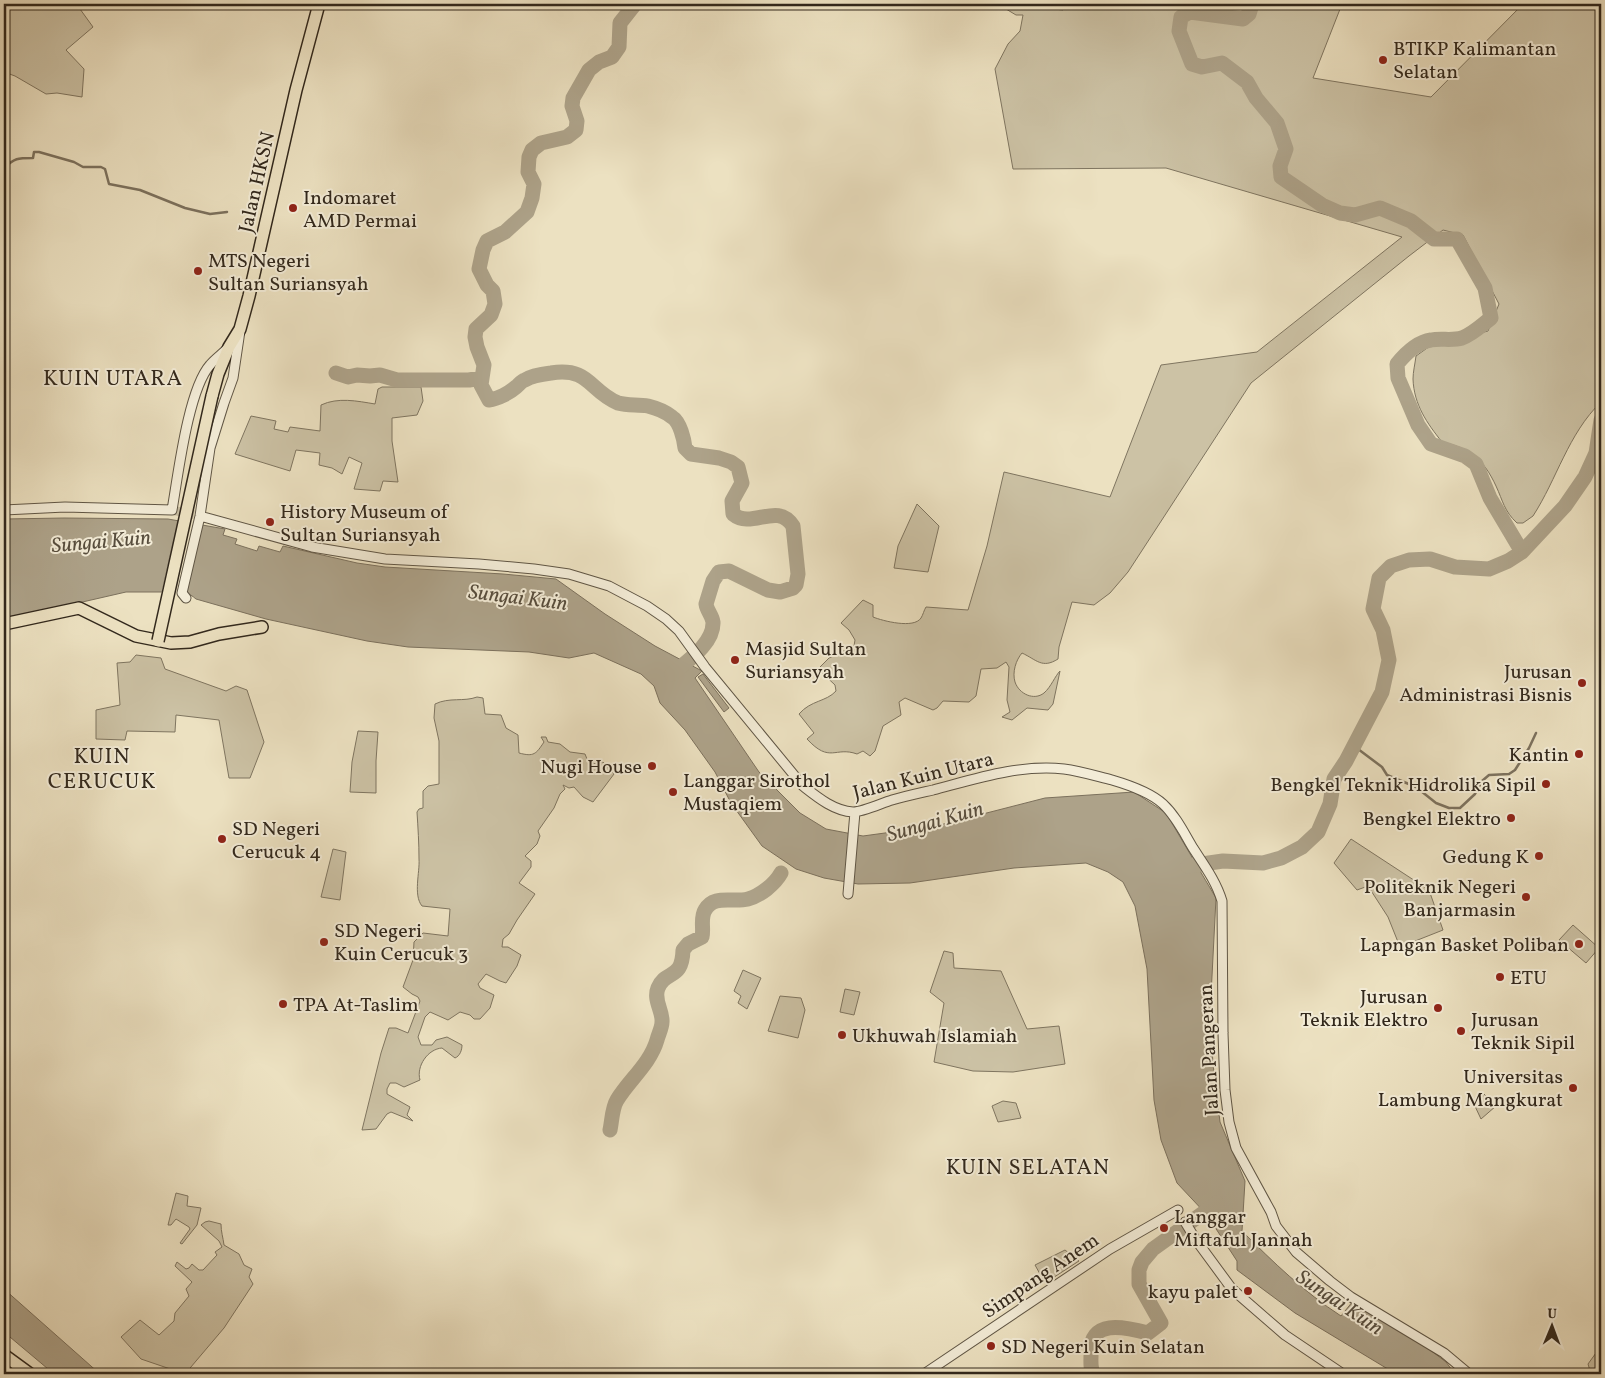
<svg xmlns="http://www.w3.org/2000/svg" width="1605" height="1378" viewBox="0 0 1605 1378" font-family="Vollkorn,serif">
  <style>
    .green { fill: #ccc2a5; stroke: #7f7560 }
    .water { fill: #ada289; stroke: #7c715d }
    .pier { fill: #ece1c1 }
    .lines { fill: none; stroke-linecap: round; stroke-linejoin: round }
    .stream { stroke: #7c715d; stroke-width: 2.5 }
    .river { stroke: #ada289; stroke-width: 15 }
    .tertiary-tunnel { stroke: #c7bca0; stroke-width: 9; stroke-dasharray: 9 4.5; stroke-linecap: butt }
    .tertiary-casing { stroke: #605645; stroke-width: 11 }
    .primary-casing { stroke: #32281c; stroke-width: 14 }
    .tertiary { stroke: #f3ecd7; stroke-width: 9 }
    .primary { stroke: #ece1c1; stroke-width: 11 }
    .primary-bridge-casing { stroke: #32281c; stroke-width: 14; stroke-linecap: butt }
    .primary-bridge { stroke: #ece1c1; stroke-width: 11 }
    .poi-dot { fill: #8f2418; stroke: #f3ecd7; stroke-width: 2 }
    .labels { text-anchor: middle; stroke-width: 4; stroke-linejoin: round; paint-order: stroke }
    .poi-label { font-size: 20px; fill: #32281c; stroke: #f3ecd7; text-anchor: start }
    .street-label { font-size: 20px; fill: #32281c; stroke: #f3ecd7 }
    .water-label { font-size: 21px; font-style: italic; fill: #574d3d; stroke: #f3ecd7 }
    .quarter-label { font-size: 22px; letter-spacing: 1px; fill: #32281c; stroke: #f3ecd7 }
  </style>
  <rect width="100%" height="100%" fill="#ece1c1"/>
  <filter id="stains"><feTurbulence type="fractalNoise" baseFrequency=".004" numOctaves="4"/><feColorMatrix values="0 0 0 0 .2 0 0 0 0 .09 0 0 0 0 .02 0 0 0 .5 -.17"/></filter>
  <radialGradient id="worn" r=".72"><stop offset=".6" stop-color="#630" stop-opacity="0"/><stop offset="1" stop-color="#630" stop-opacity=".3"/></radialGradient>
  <path class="green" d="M4,4H87L80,9L93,27L66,50L84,69L82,97L57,93L46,94L15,76L4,72Z
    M1008,4H1043L1054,9L1063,10L1069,4H1342L1313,78L1431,97L1523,4H1601V402C1568,434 1557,479 1533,516L1523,523H1517C1504,511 1503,501 1496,486C1484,460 1470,448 1442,442C1427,423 1414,405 1413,379C1413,372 1415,364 1416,356L1430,346L1488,331L1499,304L1463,235L1443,230L1409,256L1251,383L1128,572L1110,593L1094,605L1072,602L1059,647L1058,659C1042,669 1037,660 1022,653C1016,660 1012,672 1015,682C1019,694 1034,701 1044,693C1051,687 1055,676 1060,671L1053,704L1048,710L1027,708L1012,720L1002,717L1010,712L1007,700L1009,667L1006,662L997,668L981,669L976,696L969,702L943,701L937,708L933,710L905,698L899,702L901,715L883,726L875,751L870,756L863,751L857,754C835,746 830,764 807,739L814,733L799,714C811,700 826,702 836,691L835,685L818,669L829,658L854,646L855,640L849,630L841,623L863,600L873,605V617C883,621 914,629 921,618C923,615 924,610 926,607L968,610L987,546L1004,472L1110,497L1161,365L1257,352L1402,237L1166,168L1013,169L995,69L1008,44L1020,31L1023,15H1016L1006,9Z
    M382,387H421L423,401L417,415L392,418V441L398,482L383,481L380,491L354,489L362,463L349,457L342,474L332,468L319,465L320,453L296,450L290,471L235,454L251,416L276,421L274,429L288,432L290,427L320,431L321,405C338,397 357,401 375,404L378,389Z
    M917,504L939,526L928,572L894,568L898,546Z
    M136,655L161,658L165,669L226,691L236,686L247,690L264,742L250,778H229L219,720L176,715L175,732L127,731L125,740L96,739V710L120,705L117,663L130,662Z
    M477,697L483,698L485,714L501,715L506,728L518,735L519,753C534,757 536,754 544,742L541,737H546L548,742L560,744L570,752L585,754L587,759L595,764L603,762L614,774L593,802L583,797L574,787L569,788L563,785L565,789L560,794L554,808L538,831L540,836L537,844L525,856L531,861V867L519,883L535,894L517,920L509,934L503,939L502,947H508L521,955L517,966L506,983L500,981L486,974L478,984L480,988L494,995L490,1008L480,1019H474L470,1015L460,1012L448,1020L430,1012L425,1017L418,1037L421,1045H432L436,1040L447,1037L462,1045C462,1050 460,1056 455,1058L442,1048C428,1049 416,1066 420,1080L404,1087L396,1083H390L387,1089V1094L410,1107L407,1115L413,1121L391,1112L387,1114L376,1129L362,1130L381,1053L389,1028H396L408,1033L420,1001L418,997L412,994L403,987L413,960L414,942L423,933L448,936L450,909L422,906C413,895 420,872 419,859C419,843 418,828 417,812L419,809L423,808V791L428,786L439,784V741L434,718L435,704C449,697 464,702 477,697Z
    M358,731L378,732L376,761V793L350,792L352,762Z
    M1351,839L1429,890L1443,930L1400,947L1388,917L1368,886L1357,890L1334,863Z
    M333,849L346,852L340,900L321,897Z
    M1573,925L1599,948L1586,963L1559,940Z
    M944,951L953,953L954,968L1001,971L1027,1029L1059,1026L1065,1064L1013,1072L973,1071L934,1062L944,1003L930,992Z
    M743,970L761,978L747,1009L738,1003L741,996L734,991Z
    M845,989L860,992L854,1015L840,1012Z
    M780,996L801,998L805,1010L798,1038L768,1031Z
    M1482,1092L1496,1106L1481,1119L1473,1102Z
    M1003,1101L1016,1103L1021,1118L998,1122L992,1106Z
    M176,1193L188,1196L187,1206L201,1208L197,1225L182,1244L180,1243L190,1229L189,1227L176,1219L171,1225H168Z
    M209,1221L221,1224C221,1232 223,1237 224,1245L239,1254L244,1265L252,1269L249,1277L253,1284L224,1328L185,1374L141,1359L121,1337L140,1320L159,1335L174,1321L175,1313L189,1296L186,1289L192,1282L175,1266L177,1262L186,1269L189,1268L192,1264L199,1270H203L217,1255L215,1252L222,1247L219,1241L201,1225L205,1222Z
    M1065,1250L1079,1261L1045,1283L1035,1265Z
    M1601,1346V1374H1591L1588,1364Z"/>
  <path class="water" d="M64,518L168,519L225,529L223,535L237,539L235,544L257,551L259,546L280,552L283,546L357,563L385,567L503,574L556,579L605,614L655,646L702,671L695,678L759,772L800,813L826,829L863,836L936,826L1045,798L1134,792L1166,813L1216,898L1210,1015L1213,1064L1220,1122L1245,1181L1242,1231C1273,1262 1304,1292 1341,1316L1353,1301L1391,1325L1401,1332L1425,1346L1446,1362L1455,1374H1396L1295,1313L1237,1270V1261L1207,1215L1177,1183L1161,1140L1154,1100L1147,969L1135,906L1123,882L1108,872L1086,863L1014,868L910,883L858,884L824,878L796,869L762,846L731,803L715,772L685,730L660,703L654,686L641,674L594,653L569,658L529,652L408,647L367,641L266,619L196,599C189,593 181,589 172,592H126L4,620V519Z
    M703,674L729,708L724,712L698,677Z
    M4,1289L100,1374H54L4,1332Z"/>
  <path class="pier" d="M179,518L194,520L177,593L161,595Z"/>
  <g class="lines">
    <path class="stream" d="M4,168C15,158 17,158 33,158L34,152H39L74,162L83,167H101L105,169L109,184L140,190L185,208L210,214L227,212
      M1354,746L1382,767L1387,775L1416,787L1436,803L1449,808H1460L1475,794L1482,781L1489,775L1509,774L1515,770L1529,748L1536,733"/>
    <path class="river" d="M635,4L620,23L619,47L612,57L599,62L589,70L573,98L572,106L577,121L576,130L567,137L541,143L532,150L529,157L528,172L534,184L532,198L527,212L505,232L487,241L483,250L479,269L487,285L493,291L495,304L491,315L476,329L475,337L477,347L484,365L481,385L489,400C498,399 509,393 516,387C519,385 521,381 525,380C531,376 543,374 551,373C590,367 589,391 618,403C628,406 638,404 648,406C656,408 666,412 672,417C680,422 684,439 685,448L691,454L719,458L731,462L738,467L742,483L732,501L733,514C752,530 777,501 793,526L798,574L796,585L793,588L780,592L768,590L729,571L719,572L713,581L706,604C707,611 712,615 713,622C714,644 686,662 672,674
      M1252,4L1249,14L1243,19L1190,12L1181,17L1179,31L1192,64L1202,67L1222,63L1247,82L1256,98L1277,123L1286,149L1280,166L1281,177L1322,205L1340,213L1355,215L1380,208L1411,221L1434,239H1457L1485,288L1491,318C1482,325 1473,334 1462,338C1452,341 1441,338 1431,340C1417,342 1406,353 1397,364L1398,378L1418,425L1431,444L1465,456L1476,464L1490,498L1522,552
      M336,373L348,377L357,375L370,376L380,375L397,380H469L481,378
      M1188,866L1223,861L1263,863L1281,858L1302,847L1318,832L1330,804L1334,779L1346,761L1382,692L1389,660L1383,630L1373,609L1379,578L1391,566L1409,560L1430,559L1455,567L1489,569L1508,561L1522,552L1565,506L1585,477L1596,453L1601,420
      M610,1130C612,1121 612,1108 617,1100C629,1080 650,1064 657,1040C658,1035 662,1028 662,1022C663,1011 653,1000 658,988C666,969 682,981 683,950L688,944L702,937C704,929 700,918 705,910C714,894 732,903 748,899C760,896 775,884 781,873
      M1094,1374C1090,1369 1091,1362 1091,1355C1088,1318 1125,1327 1148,1333L1161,1323L1139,1284V1270L1142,1262L1153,1249L1217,1203"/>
    <path class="tertiary-tunnel" d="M172,510L200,516"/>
    <g class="tertiary-casing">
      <path id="tertiary" d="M4,510L65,507L172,510C178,476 188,390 210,365C215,359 221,355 227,349
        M200,516L312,547L385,559L479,564L534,569L569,574L609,586L647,606L666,619L679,631L705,667L803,786C817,797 834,811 853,812C863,812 882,803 892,800C906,796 920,793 933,790C975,779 1020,764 1064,769C1080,771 1096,776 1112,780C1129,785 1150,792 1163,804C1176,816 1184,833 1193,848C1204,865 1216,881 1222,901L1223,1033L1225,1090L1229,1122L1236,1148L1271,1212L1276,1226L1296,1252L1330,1281L1351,1297L1444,1353L1469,1374
        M186,598L182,593L200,516L210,448L224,403L233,378L240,331
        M848,894L855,812
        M1185,1222L1196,1240L1232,1289L1285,1335L1343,1374
        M924,1374L1110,1249L1178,1210"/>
    </g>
    <g class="primary-casing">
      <path id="primary" d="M212,396L218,374L229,347L240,329L249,296L296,90L319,4
        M4,624L79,608L136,636L171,643L190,642L219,634L262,627
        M4,1355L30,1374"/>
    </g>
    <use href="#tertiary" class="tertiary"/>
    <use href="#primary" class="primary"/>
    <g class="primary-bridge-casing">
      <path id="primary-bridge" d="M158,641L212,396"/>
    </g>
    <use href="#primary-bridge" class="primary-bridge"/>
  </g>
  <g class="poi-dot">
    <circle cx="1383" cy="60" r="5"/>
    <circle cx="293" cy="208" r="5"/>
    <circle cx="198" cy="271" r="5"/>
    <circle cx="270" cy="522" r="5"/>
    <circle cx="735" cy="660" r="5"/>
    <circle cx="1582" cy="683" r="5"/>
    <circle cx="1579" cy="754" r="5"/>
    <circle cx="652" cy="766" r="5"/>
    <circle cx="1546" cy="784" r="5"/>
    <circle cx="673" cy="792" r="5"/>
    <circle cx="1511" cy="818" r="5"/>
    <circle cx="222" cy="839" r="5"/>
    <circle cx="1539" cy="856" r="5"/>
    <circle cx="1526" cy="897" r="5"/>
    <circle cx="324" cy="942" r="5"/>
    <circle cx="1579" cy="944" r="5"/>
    <circle cx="1500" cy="977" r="5"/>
    <circle cx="283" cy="1004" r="5"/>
    <circle cx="1438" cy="1008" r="5"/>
    <circle cx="1461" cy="1031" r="5"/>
    <circle cx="842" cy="1035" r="5"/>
    <circle cx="1573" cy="1088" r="5"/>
    <circle cx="1164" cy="1228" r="5"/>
    <circle cx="1248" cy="1291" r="5"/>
    <circle cx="991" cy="1346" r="5"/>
  </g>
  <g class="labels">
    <g class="poi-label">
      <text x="1393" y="55">BTIKP Kalimantan<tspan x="1393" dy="23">Selatan</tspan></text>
      <text x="303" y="204">Indomaret<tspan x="303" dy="23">AMD Permai</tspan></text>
      <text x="208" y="267">MTS Negeri<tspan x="208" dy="23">Sultan Suriansyah</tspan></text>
      <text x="280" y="518">History Museum of<tspan x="280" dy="23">Sultan Suriansyah</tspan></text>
      <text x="745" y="655">Masjid Sultan<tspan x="745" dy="23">Suriansyah</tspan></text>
      <text x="1572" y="678" text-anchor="end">Jurusan<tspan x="1572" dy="23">Administrasi Bisnis</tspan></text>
      <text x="1569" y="761" text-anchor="end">Kantin</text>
      <text x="642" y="773" text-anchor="end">Nugi House</text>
      <text x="683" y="787">Langgar Sirothol<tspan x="683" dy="23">Mustaqiem</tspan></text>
      <text x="1536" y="791" text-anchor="end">Bengkel Teknik Hidrolika Sipil</text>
      <text x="1501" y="825" text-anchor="end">Bengkel Elektro</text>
      <text x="232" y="835">SD Negeri<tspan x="232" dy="23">Cerucuk 4</tspan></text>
      <text x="1529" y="863" text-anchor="end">Gedung K</text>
      <text x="1516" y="893" text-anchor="end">Politeknik Negeri<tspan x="1516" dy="23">Banjarmasin</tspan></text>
      <text x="334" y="937">SD Negeri<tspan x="334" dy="23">Kuin Cerucuk 3</tspan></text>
      <text x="1569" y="951" text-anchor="end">Lapngan Basket Poliban</text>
      <text x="1510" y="984">ETU</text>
      <text x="1428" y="1003" text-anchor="end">Jurusan<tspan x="1428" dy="23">Teknik Elektro</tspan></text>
      <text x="293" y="1011">TPA At-Taslim</text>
      <text x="1471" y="1026">Jurusan<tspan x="1471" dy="23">Teknik Sipil</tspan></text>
      <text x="852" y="1042">Ukhuwah Islamiah</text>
      <text x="1563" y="1083" text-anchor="end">Universitas<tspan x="1563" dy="23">Lambung Mangkurat</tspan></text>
      <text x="1174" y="1223">Langgar<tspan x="1174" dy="23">Miftaful Jannah</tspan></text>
      <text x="1238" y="1298" text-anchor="end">kayu palet</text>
      <text x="1001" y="1353">SD Negeri Kuin Selatan</text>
    </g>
    <g class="street-label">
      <text transform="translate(256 182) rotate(-77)" y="7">Jalan HKSN</text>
      <text transform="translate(923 775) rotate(-14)" y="7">Jalan Kuin Utara</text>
      <text transform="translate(1208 1050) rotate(-93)" y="7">Jalan Pangeran</text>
      <text transform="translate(1040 1275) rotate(-34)" y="7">Simpang Anem</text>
    </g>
    <g class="water-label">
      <text transform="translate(101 541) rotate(-5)" y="7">Sungai Kuin</text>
      <text transform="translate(518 597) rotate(7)" y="7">Sungai Kuin</text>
      <text transform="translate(935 821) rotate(-16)" y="7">Sungai Kuin</text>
      <text transform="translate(1340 1302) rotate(34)" y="7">Sungai Kuin</text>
    </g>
    <g class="quarter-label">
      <text x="113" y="385">KUIN UTARA</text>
      <text x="102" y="763">KUIN<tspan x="102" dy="25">CERUCUK</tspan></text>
      <text x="1028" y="1174">KUIN SELATAN</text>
    </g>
  </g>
  <rect width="1605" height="1378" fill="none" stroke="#ece1c1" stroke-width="20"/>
  <rect x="5" y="5" width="1595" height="1368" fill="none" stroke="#32281c" stroke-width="2.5"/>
  <rect x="10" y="10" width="1585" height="1358" fill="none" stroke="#32281c"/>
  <g transform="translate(1552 1326) rotate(1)" stroke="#f3ecd7" stroke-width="4" paint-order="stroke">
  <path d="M0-4L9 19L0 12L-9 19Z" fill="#32281c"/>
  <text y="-8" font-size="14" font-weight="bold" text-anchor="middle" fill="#32281c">U</text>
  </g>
  <rect width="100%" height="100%" filter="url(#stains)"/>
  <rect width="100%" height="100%" fill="url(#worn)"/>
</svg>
